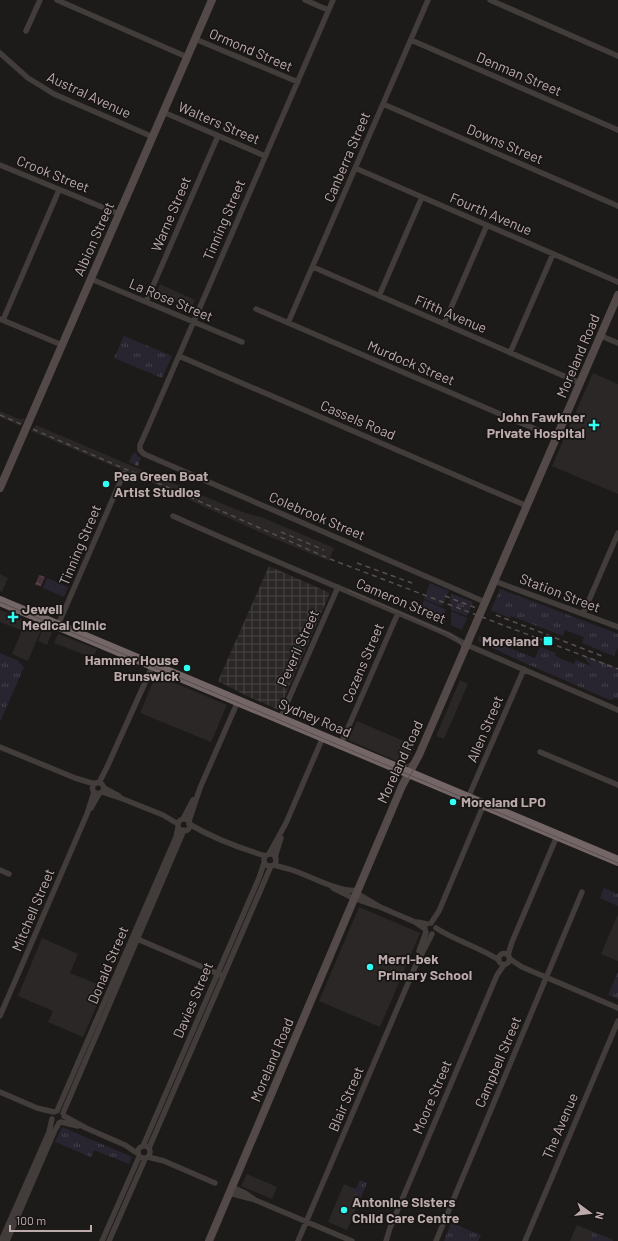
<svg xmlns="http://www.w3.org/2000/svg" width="618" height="1241" viewBox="0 0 618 1241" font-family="Barlow,sans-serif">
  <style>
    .built { fill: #2a2726 }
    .industrial { fill: url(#industrial-grid) }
    .grass { fill: url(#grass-tufts) }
    .forest { fill: url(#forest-firs) }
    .pitch { fill: #292530 }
    .water { fill: url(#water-waves) }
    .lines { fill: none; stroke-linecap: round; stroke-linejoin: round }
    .street { stroke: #423c3b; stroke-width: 5.5 }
    .secondary { stroke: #524948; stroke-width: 8 }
    .highway { stroke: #746666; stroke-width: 10 }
    .tram { stroke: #574e4d; stroke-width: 1 }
    .rail { stroke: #574e4d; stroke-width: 1.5; stroke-dasharray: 5 4; stroke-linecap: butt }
    .poi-dot { fill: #30fff5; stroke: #181615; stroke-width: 1.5 }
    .labels { text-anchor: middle; stroke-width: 3.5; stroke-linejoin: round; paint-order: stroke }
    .street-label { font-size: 14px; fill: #bdabac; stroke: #181615 }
    .poi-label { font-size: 14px; font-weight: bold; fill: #bdabac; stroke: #181615; text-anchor: start }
  </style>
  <defs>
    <pattern id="industrial-grid" width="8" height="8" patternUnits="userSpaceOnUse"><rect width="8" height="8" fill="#2a2726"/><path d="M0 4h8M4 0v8" fill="none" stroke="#474443"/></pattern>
    <pattern id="grass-tufts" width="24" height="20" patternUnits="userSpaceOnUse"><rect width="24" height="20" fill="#292530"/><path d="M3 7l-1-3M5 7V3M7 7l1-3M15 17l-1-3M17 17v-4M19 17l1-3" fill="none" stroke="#46424b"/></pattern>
    <pattern id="forest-firs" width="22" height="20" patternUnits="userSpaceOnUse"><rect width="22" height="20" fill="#292530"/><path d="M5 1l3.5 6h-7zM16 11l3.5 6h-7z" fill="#46424b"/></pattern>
    <pattern id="water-waves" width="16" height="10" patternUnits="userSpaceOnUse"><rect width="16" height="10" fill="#473138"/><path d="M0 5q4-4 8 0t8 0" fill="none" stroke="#604c52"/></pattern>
  </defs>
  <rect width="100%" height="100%" fill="#1d1b1a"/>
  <path class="built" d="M160,284L195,300L192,308L157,293Z
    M593,373L618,384V494L552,466Z
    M0,411L21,420L22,418L25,419L20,426L18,425L0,417Z
    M36,425L170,482L245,513L261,517L334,548L329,561L268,536L150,482L31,431Z
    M0,574L8,578L2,592L0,591Z
    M0,610L25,620L21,630L0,622Z
    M25,623L41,630L28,661L12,654Z
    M43,628L52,632L47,645L38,641Z
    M58,634L97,649L93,658L54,643Z
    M156,675L227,705L211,742L140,713Z
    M460,680L468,684L444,739L436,736Z
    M357,721L411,744L416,732L419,734L410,756L405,761L399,762L348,740Z
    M359,907L420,933L380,1027L319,1001Z
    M618,914V961L601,954Z
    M42,938L78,954L70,973L105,987L83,1037L48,1022L53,1011L18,996Z
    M247,1174L277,1187L272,1199L241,1186Z
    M360,1180L367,1183L347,1230L328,1222L344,1184L356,1189Z
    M577,1225L613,1240V1241H570Z"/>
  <path class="industrial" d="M269,566L330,593L279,710L247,696L218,681Z"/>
  <path class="grass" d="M124,336L172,356L162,378L114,358Z
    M500,589L618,634V647L614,656L582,643L584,637L565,630L563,636L511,616L510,618L491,610Z
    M452,594L473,602L467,616L451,610L450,599Z
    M479,636L535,658L540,647L556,653L555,656L574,664L576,660L591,666L582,655L618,668V699L616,698L610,700L518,660L478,641Z
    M0,653L17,660L24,667L0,722Z
    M604,888L618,894V906L600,898Z
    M618,972V999L608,995Z
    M62,1127L132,1157L129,1164L94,1150L91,1157L55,1142Z
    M360,1180L367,1183L361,1197L355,1195L356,1192L349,1190L351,1187L356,1189Z
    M451,1223L481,1235L478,1241H444Z
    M593,1232L613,1240V1241H589Z"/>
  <path class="forest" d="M136,452L137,456L141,458L138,466L129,462L132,455Z"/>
  <path class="pitch" d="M47,578L68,587L64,597L43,588Z
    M430,583L449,591L442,606L424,599Z
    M424,600L445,609V624L419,612Z
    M451,611L467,618L462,630L451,625Z"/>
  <path class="water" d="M39,575L45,577L41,586L35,585Z"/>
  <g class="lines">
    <path class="street" d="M57,0L187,57
      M305,0L328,10
      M333,0L145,434L140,445V450L144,454L485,602
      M490,0L618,56
      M26,31L40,0
      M195,39L298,82
      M411,40L618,130
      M0,53L28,78L54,94L153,137
      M383,104L618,206
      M163,112L265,156
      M0,165L119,214
      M355,168L618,282
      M313,267L580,383
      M91,279L242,342
      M379,296L422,197
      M146,302L218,136
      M256,309L556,438
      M0,319L62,345
      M3,320L59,190
      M288,323L428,0
      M444,324L487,225
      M601,336L618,343
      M510,353L553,254
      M179,356L527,506
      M173,516C263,557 356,594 447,634L467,645L618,710
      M494,581L618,627
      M583,614L618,533
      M58,625L124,473
      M280,719L338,587
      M341,744L398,613
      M0,747L75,778L95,784
      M540,752L618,785
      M92.5 788a5.5 5.5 0 1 1 11 0a5.5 5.5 0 1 1-11 0Z
      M99,783L108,765L153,665
      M104,788L119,796
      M102,792L123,799L163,815L178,824
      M468,798L524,669
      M91,808L99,794
      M183,819L193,800
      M178 825a6 6 0 1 1 12 0a6 6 0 1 1-12 0Z
      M189,821L200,788L238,701
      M189,824C213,838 239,848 266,856
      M264 860a6 6 0 1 1 12 0a6 6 0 1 1-12 0Z
      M269,854L286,823L323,737
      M275,857L281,838
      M274,865C280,867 286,868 292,870C308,875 342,894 358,890
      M0,870L9,874
      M333,888L353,898L376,906
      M356,893L380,907L415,922L425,929
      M417,922L427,924
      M431,923L439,911L484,804
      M436,928C456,941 479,947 499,960
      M135,938L221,975
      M419,951L426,932
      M498.5 959a5.5 5.5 0 1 1 11 0a5.5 5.5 0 1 1-11 0Z
      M508,955L512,942L557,836
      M510,959L522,967L618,1008
      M0,1016L87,814L94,792
      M0,1092L37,1108L54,1112
      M57,1111L176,837L178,827
      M63,1113L184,830
      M64,1116L86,1128L125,1145L137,1153
      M61,1122L78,1126
      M138 1152a6 6 0 1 1 12 0a6 6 0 1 1-12 0Z
      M143,1146L259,878L264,863
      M149,1148L271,866
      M148,1157L164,1161L215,1183
      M232,1187L245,1193L255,1200L352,1241
      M229,1193L252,1199
      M1,1241L49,1132L52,1119
      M7,1241L55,1130L59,1123
      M102,1241L139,1157
      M109,1241L145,1159
      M298,1241L415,967L432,934
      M386,1241L390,1228L497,975L504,965
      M436,1241L582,892
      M525,1241L618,1021"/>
    <path class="secondary" d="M0,488L212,0
      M209,1241L402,786L419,755L618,295"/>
    <path class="highway" d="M0,601L618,861"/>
    <path class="tram" d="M0,602L618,863
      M394,765C404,768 412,765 417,756
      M210,1241L388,821L405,783L416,766L463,657C464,647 460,640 452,635L348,590"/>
    <path class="rail" d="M0,415L167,487L330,559L618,669
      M281,532L324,550
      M357,563L412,583
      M445,596L479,609
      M496,615L602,656"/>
  </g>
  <g class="poi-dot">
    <path d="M592 419h4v4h4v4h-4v4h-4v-4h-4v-4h4z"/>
    <circle cx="106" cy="484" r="4"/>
    <path d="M11 611h4v4h4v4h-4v4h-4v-4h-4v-4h4z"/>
    <rect x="543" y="636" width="10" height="10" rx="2"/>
    <circle cx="187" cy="668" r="4"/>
    <circle cx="453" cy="802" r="4"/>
    <circle cx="370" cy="967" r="4"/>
    <circle cx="344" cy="1210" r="4"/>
  </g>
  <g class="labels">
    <g class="street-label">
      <text transform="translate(251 50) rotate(23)" y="5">Ormond Street</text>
      <text transform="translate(519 74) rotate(23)" y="5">Denman Street</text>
      <text transform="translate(89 95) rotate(25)" y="5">Austral Avenue</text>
      <text transform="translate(219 123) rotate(23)" y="5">Walters Street</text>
      <text transform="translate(505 144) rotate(23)" y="5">Downs Street</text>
      <text transform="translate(347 157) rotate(-67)" y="5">Canberra Street</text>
      <text transform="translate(53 174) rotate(22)" y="5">Crook Street</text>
      <text transform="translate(171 214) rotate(-67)" y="5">Warne Street</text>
      <text transform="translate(491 214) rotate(23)" y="5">Fourth Avenue</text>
      <text transform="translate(224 220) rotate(-67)" y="5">Tinning Street</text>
      <text transform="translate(94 239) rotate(-66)" y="5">Albion Street</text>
      <text transform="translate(171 300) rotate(23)" y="5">La Rose Street</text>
      <text transform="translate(451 314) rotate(23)" y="5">Fifth Avenue</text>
      <text transform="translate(578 356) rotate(-67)" y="5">Moreland Road</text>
      <text transform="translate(411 363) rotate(23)" y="5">Murdock Street</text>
      <text transform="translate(358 420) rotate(23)" y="5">Cassels Road</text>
      <text transform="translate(317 516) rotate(23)" y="5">Colebrook Street</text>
      <text transform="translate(80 545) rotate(-67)" y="5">Tinning Street</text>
      <text transform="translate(560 593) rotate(21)" y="5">Station Street</text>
      <text transform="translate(401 601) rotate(23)" y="5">Cameron Street</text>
      <text transform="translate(298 648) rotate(-66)" y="5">Peveril Street</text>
      <text transform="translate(363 663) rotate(-67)" y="5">Cozens Street</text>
      <text transform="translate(315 718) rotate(23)" y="5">Sydney Road</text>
      <text transform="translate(485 729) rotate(-67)" y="5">Allen Street</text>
      <text transform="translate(400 762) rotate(-65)" y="5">Moreland Road</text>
      <text transform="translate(33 910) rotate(-67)" y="5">Mitchell Street</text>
      <text transform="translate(108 965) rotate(-67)" y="5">Donald Street</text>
      <text transform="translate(193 1000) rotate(-67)" y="5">Davies Street</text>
      <text transform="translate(272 1060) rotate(-67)" y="5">Moreland Road</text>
      <text transform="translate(498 1062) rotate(-67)" y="5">Campbell Street</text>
      <text transform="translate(432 1097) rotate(-67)" y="5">Moore Street</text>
      <text transform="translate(346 1099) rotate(-67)" y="5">Blair Street</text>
      <text transform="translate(560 1126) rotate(-67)" y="5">The Avenue</text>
    </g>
    <g class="poi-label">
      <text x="585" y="422" text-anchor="end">John Fawkner<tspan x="585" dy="16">Private Hospital</tspan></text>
      <text x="114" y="481">Pea Green Boat<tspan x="114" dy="16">Artist Studios</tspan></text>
      <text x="22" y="614">Jewell<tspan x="22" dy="16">Medical Clinic</tspan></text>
      <text x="539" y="646" text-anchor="end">Moreland</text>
      <text x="179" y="665" text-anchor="end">Hammer House<tspan x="179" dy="16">Brunswick</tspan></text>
      <text x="461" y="807">Moreland LPO</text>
      <text x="378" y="964">Merri-bek<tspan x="378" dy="16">Primary School</tspan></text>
      <text x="352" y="1207">Antonine Sisters<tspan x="352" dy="16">Child Care Centre</tspan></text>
    </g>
  </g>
  <g transform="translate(590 1213) rotate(105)" stroke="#181615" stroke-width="3" paint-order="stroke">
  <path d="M0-3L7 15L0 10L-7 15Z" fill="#bdabac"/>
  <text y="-6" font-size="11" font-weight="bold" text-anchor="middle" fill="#bdabac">N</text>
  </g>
  <path d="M10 1225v6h81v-6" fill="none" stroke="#bdabac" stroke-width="2"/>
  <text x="16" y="1225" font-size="12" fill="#bdabac" stroke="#181615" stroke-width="3" paint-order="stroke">100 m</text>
</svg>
